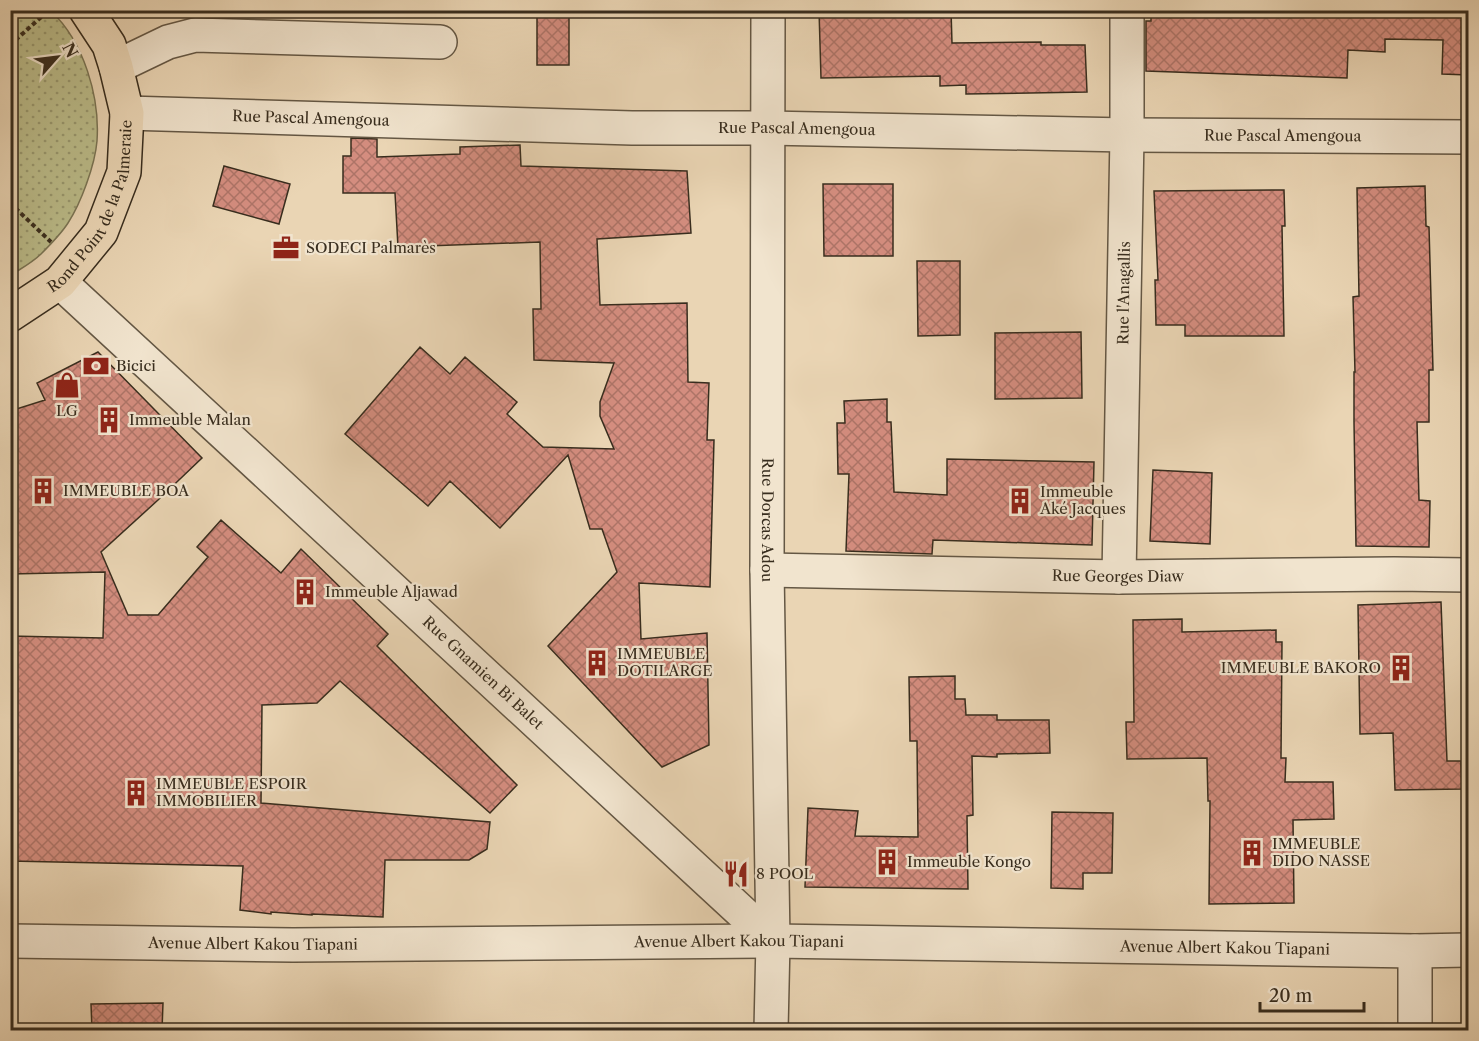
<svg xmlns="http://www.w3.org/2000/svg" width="1479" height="1041" viewBox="0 0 1479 1041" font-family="'Libre Caslon Text',serif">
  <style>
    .grass { fill: url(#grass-dots); stroke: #7a7454; stroke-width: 1.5 }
    .building { fill: url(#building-cross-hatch); stroke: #382d1e; stroke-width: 1.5 }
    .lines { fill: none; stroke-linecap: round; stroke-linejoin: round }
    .minor-casing { stroke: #645744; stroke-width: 36 }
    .major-casing { stroke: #382d1e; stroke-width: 36 }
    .path { stroke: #382d1e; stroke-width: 4; stroke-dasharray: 4.5 3; stroke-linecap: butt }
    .minor { stroke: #f1e4ce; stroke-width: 33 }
    .major { stroke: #ead5b4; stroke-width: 33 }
    .labels { text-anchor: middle; stroke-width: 4.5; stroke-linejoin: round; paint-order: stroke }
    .street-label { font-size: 15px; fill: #382d1e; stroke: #f1e4ce }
    .poi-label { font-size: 15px; fill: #382d1e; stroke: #f1e4ce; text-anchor: start }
  </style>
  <defs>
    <pattern id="grass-dots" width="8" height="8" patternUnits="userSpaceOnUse" patternTransform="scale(1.5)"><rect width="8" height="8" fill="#bbbc8a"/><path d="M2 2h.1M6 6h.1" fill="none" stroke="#999970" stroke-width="1.8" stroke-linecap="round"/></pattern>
    <pattern id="building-cross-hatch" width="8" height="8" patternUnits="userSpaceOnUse" patternTransform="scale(1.5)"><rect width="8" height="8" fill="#d48d7f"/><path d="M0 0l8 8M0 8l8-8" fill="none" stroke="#ad7467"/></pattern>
  </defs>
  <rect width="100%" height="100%" fill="#ead5b4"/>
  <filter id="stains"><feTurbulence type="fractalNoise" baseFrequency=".00333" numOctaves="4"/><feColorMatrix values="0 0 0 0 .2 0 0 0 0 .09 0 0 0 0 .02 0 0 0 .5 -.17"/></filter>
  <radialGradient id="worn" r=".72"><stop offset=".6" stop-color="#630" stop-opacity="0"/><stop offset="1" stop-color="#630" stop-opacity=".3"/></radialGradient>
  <path class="grass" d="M11,10L51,11C84,42 100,97 97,141C95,165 81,203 68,223C61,234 50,245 41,254C32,263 20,269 11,275Z"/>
  <path class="building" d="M537,10H569V65H537Z
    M819,10H951L952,43L1041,42V45H1085L1087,92L966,94V85L940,86V76L821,78Z
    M1151,10H1468V75L1442,74L1443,40L1385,39V52L1348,50L1347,78L1146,71V21H1151Z
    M351,138L377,139V157L460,154V147L520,145L521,166L687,171L691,233L597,239L600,305L687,303L688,382L709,383L707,440H714L710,587L639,583L641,639L707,633L709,745L662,767L548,646L617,572L602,529H590L568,455L500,528L450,481L428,506L345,434L420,347L450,374L465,357L517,402L507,414L543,447L614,449L600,416V402L614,363L534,360L533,309H541L540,242L398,247L395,193H343V156H351Z
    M224,166L290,184L279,224L213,206Z
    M823,184H893V256H824Z
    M1425,186L1426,226L1429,227L1433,370H1429V422H1417L1419,500L1430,501L1429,547L1356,546L1354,422V372H1355L1353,297L1359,296L1357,188Z
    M1284,190L1285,226H1282L1284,336H1185V325H1156L1155,280H1158L1154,191Z
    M917,261H960V335L918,336Z
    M1081,332L1082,398L995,399V333Z
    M98,352L202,458L158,500L101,552L128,615H158L208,557L197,547L221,520L281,573L301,549L388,634L377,646L517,785L490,813L340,681L317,703L262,705L261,803L490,822L487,849L469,860H385L383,917L312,914V915L271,912V914L240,910L243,866L10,861V636L103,638L105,572L10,574V411L45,400L37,383Z
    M887,399V422H891L894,492L947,495V459L1094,462L1092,545L933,540L932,554L846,551L849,474H838L837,423H845L844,401Z
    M1153,470L1212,473L1210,544L1150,541Z
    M1441,602L1447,761H1461L1462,789L1395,790L1393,733L1360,734L1358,605Z
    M1182,619V632L1276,630V642H1282L1281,758H1286L1285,782H1333L1334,819L1293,820L1294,903L1209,904L1210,801H1208L1207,758L1127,759L1126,722H1134L1133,620Z
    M955,676V699H965L966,715H997V720H1049L1050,753L997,754V757L972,756L973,815L967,816L968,889L805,887L808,808L858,811L855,836L918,837L917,741H910L909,677Z
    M1052,812L1113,813L1112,873H1083V889L1051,888Z
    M163,1003L162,1030H92L91,1004Z"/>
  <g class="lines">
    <g class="minor-casing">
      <g id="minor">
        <path id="s1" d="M768,10L767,570L773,941L771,1030"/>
        <path d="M116,67L168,42L195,35L440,42"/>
        <path id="s2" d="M127,113L632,128H767L1127,135L1468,137"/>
        <path id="s3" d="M60,282L773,941"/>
        <path id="s4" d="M767,570L1119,577L1394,574L1468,575"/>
        <path id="s5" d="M1119,577L1127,135V10"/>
        <path id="s6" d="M10,941L293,945L773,941L1415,951L1468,950"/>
        <path d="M1415,1030V951"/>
      </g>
    </g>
    <g class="major-casing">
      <g id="major">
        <path id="s7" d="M10,315L60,282L101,232L124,172L127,113L116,67L109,45L86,10"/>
      </g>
    </g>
    <path class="path" d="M10,45L49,10
      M10,203L51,242"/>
    <use href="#minor" class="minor"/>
    <use href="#major" class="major"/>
  </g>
  <defs>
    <g id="office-bare" transform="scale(2.07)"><path d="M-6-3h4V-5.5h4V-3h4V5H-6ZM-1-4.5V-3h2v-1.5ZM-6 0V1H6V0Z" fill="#8f2418" stroke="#f1e4ce" stroke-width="2.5" paint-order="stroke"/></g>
    <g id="bank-bare" transform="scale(2.07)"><path d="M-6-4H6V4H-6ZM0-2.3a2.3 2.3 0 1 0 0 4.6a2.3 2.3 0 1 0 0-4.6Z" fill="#8f2418" stroke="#f1e4ce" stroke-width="2.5" paint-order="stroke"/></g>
    <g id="shop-bare" transform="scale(2.07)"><path d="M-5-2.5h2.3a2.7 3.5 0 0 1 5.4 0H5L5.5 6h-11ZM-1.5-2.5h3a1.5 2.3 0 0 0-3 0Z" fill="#8f2418" stroke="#f1e4ce" stroke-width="2.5" paint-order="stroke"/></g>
    <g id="building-bare" transform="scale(2.07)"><path d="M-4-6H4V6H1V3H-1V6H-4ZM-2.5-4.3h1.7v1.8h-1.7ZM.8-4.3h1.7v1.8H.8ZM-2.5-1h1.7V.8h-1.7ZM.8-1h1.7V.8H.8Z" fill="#8f2418" stroke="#f1e4ce" stroke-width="2.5" paint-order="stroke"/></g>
    <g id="restaurant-bare" transform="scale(2.07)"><path d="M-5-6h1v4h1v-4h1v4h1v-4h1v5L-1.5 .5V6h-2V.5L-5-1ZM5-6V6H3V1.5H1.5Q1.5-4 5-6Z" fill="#8f2418" stroke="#f1e4ce" stroke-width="2.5" paint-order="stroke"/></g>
  </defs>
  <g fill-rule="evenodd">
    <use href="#office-bare" x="286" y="248"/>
    <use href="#bank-bare" x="96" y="366"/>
    <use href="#shop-bare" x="67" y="385"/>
    <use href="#building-bare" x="109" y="420"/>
    <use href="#building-bare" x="43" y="491"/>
    <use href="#building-bare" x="1020" y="501"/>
    <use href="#building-bare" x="305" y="592"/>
    <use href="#building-bare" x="597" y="663"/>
    <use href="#building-bare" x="1401" y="668"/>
    <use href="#building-bare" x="136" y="793"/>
    <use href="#building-bare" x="1252" y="853"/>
    <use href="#building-bare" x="887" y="862"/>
    <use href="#restaurant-bare" x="736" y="874"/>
  </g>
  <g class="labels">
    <g class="street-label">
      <text dy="5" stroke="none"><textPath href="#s2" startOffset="184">Rue Pascal Amengoua</textPath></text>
      <text dy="5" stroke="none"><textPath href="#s2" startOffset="670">Rue Pascal Amengoua</textPath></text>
      <text dy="5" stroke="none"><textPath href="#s2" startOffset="1156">Rue Pascal Amengoua</textPath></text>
      <text dy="5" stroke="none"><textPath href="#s7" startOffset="144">Rond Point de la Palmeraie</textPath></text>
      <text dy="5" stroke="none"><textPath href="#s5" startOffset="284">Rue l'Anagallis</textPath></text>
      <text dy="5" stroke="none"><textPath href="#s1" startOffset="510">Rue Dorcas Adou</textPath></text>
      <text dy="5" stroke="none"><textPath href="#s4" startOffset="351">Rue Georges Diaw</textPath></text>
      <text dy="5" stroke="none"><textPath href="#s3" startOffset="576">Rue Gnamien Bi Balet</textPath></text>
      <text dy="5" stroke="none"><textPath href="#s6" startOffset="729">Avenue Albert Kakou Tiapani</textPath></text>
      <text dy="5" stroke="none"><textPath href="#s6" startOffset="243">Avenue Albert Kakou Tiapani</textPath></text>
      <text dy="5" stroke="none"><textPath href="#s6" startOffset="1215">Avenue Albert Kakou Tiapani</textPath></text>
    </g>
    <g class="poi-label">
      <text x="306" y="253">SODECI Palmarès</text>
      <text x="116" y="371">Bicici</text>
      <text x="67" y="416" text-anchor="middle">LG</text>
      <text x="129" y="425">Immeuble Malan</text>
      <text x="63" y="496">IMMEUBLE BOA</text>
      <text x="1040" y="497">Immeuble<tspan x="1040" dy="17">Aké Jacques</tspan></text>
      <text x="325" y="597">Immeuble Aljawad</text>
      <text x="617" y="659">IMMEUBLE<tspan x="617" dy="17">DOTILARGE</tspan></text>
      <text x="1381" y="673" text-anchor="end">IMMEUBLE BAKORO</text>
      <text x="156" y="789">IMMEUBLE ESPOIR<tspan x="156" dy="17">IMMOBILIER</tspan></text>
      <text x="1272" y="849">IMMEUBLE<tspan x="1272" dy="17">DIDO NASSE</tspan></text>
      <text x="907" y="867">Immeuble Kongo</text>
      <text x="756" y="879">8 POOL</text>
    </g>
  </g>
  <rect width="1479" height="1041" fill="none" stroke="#ead5b4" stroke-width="36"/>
  <rect x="12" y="12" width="1455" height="1017" fill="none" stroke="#382d1e" stroke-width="3"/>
  <rect x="18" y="18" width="1443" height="1005" fill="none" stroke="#382d1e" stroke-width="1.5"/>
  <g transform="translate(57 57) rotate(62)" stroke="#f1e4ce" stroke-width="4.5" paint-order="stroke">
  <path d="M0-4.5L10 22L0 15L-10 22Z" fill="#382d1e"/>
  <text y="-9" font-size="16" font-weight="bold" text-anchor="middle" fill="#382d1e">N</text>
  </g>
  <path d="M1260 1002v9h104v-9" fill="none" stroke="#382d1e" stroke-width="3"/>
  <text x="1269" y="1002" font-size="18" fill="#382d1e" stroke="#f1e4ce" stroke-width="4.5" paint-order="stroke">20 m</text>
  <rect width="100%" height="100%" filter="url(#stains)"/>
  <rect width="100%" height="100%" fill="url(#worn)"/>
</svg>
